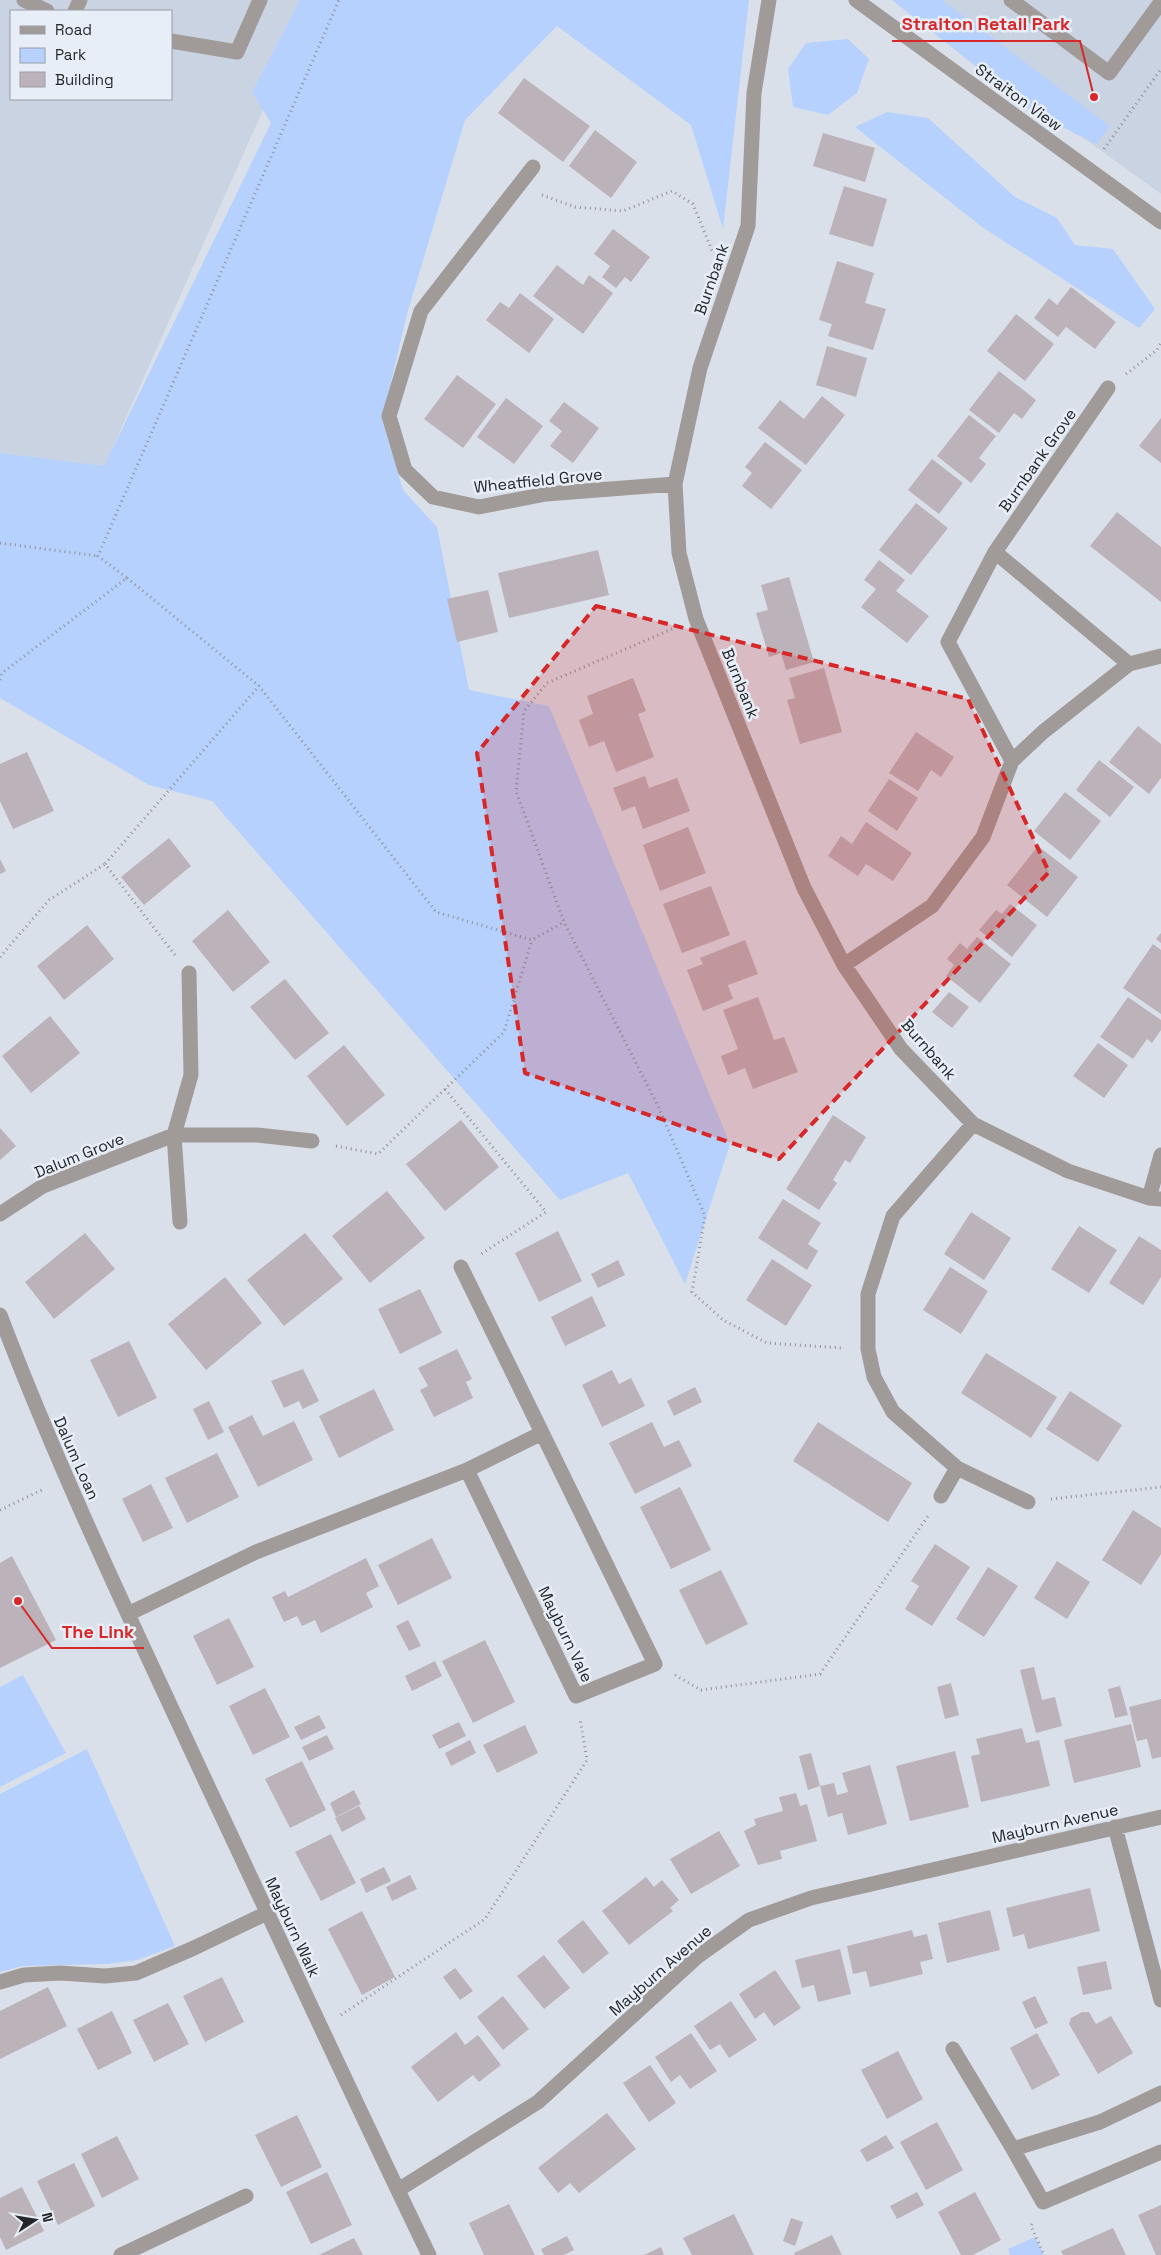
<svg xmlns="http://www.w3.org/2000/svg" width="1161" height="2255" viewBox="0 0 1161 2255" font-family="'Space Grotesk',sans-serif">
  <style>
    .built { fill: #c9d3e2; fill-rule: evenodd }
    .green { fill: #b6d1fd }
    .building { fill: #bcb2b9 }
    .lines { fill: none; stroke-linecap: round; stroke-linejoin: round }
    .path { stroke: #8d9198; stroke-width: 3; stroke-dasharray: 1 4; stroke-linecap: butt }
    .lane { stroke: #a09b99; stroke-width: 15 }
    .street { stroke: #a09b99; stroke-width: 15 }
    .marked { fill: #d62828; fill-opacity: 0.2; stroke: #d62828; stroke-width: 4; stroke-dasharray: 10 6; stroke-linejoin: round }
    .labels { text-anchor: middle; stroke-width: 5; stroke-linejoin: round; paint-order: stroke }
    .street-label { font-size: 16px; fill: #242629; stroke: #e8eef7 }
    .leader { fill: none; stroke: #d62828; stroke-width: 2 }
    .callout-dot { fill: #d62828; stroke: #e8eef7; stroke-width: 2 }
    .callout-label { font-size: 18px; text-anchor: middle; font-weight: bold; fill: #d62828; stroke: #e8eef7; stroke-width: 5; stroke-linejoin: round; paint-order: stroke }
  </style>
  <rect width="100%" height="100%" fill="#dae0ea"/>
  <path class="built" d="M0,0H312L104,467L0,453ZM11,11H171V99H11Z
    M894,0H1161V194Z"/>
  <path class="green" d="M300,0H749L723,229L691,125L557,26L465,120L407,314L382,420L403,490L437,527L469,690L549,706L730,1144L685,1284L628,1173L560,1200L212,801L149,785L0,698V453L104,466L271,123L252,92Z
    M892,0H942L1110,126L1096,144L1036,114Z
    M848,39L869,59L857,93L828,115L793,107L788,69L806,43Z
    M887,112L928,118L1015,197L1057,218L1075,245L1113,249L1155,309L1139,328L982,227L855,127Z
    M23,1675L66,1753L0,1787V1687Z
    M87,1749L175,1946L137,1960L108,1964L22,1966L0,1972V1794Z
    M1035,2237L1044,2255H1010L1008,2249Z"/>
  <path class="building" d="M524,78L590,126L563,162L498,113Z
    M595,130L637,162L611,198L569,166Z
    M823,133L875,148L865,182L813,166Z
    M844,186L887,199L873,247L829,234Z
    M613,229L650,257L631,282L625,277L616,288L602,277L610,266L594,254Z
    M837,261L874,273L865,303L886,309L873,350L828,336L832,324L819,320Z
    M557,265L583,285L589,275L613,293L583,334L533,296Z
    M1071,287L1116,322L1095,349L1066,327L1058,337L1034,318L1049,298L1057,305Z
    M520,293L554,319L529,353L486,320L500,302L509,308Z
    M1016,314L1054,344L1025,381L987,351Z
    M827,346L867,358L856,397L816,385Z
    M999,371L1036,400L1022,419L1014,413L999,433L969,410Z
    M457,375L496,404L463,448L424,419Z
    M822,396L845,415L806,465L758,428L780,400L804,419Z
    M506,398L543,426L514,464L477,437Z
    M564,402L599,428L573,463L550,446L562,431L549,421Z
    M969,415L996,436L979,458L986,464L971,483L937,456Z
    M1161,418V463L1139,446Z
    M765,442L802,470L771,509L742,486L752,473L745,467Z
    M932,459L963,483L939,514L908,490Z
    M916,503L948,528L911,575L879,550Z
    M1117,512L1161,547V602L1090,546Z
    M598,550L609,595L509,618L498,573Z
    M879,560L905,580L896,591L929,616L907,643L861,607L876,589L864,580Z
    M789,577L814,662L786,670L781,653L769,657L756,613L768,610L761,585Z
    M488,590L498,632L457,642L447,599Z
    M824,668L842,732L800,744L787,700L795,698L789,678Z
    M633,678L646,711L638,714L654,757L616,772L604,741L589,747L579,720L593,714L587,696Z
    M1138,726L1161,744V778L1149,794L1109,762Z
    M916,732L954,757L941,777L931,770L918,791L889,773Z
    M27,752L54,811L13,829L0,801V764Z
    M1099,760L1134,787L1110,817L1076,790Z
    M645,776L649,788L677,778L690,811L643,829L635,806L622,811L613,788Z
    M889,779L918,798L897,831L868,811Z
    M1065,792L1101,821L1070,860L1034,831Z
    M866,822L912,853L893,881L866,864L858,876L828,856L841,836L852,844Z
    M688,827L706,873L660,891L643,845Z
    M169,838L191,866L144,905L121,877Z
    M1038,846L1078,877L1047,917L1007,885Z
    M0,859L6,871L0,874Z
    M711,886L730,935L682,953L663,904Z
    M1010,904L1037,925L1012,957L979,930L996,910L1002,914Z
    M228,910L270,962L233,992L192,941Z
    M87,925L114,959L64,1000L37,966Z
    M1161,933V943L1156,939Z
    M977,937L1011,964L980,1003L946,976L954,965L947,959L960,943L967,949Z
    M745,940L758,974L728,985L733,999L703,1011L687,970L703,964L700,958Z
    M1153,944L1161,950V1014L1123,988Z
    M285,979L329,1033L295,1060L250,1007Z
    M949,992L969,1007L952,1028L932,1012Z
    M758,997L774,1040L784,1037L798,1072L753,1089L745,1068L728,1075L721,1056L738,1049L723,1010Z
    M1128,997L1161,1020V1030L1152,1043L1147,1039L1133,1059L1100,1037Z
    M50,1016L80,1053L31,1093L2,1056Z
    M1098,1043L1128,1065L1104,1098L1073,1076Z
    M344,1045L385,1095L347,1126L307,1076Z
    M833,1115L866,1137L850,1163L845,1160L833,1180L837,1183L819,1210L786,1189Z
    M461,1120L499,1167L445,1211L406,1164Z
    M0,1128L16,1146L0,1160Z
    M387,1191L425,1238L370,1283L332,1236Z
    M783,1199L821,1223L808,1244L818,1251L807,1270L758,1238Z
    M971,1212L1011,1238L984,1280L944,1254Z
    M1079,1226L1117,1250L1089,1293L1051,1269Z
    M558,1231L582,1281L539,1302L515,1253Z
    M85,1233L115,1269L54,1319L25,1282Z
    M305,1233L343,1279L284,1326L247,1280Z
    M1139,1236L1161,1250V1277L1143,1305L1109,1283Z
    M772,1259L812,1285L786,1326L746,1300Z
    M618,1260L625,1275L598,1288L591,1274Z
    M950,1267L988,1291L961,1334L923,1310Z
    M225,1277L262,1323L206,1370L168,1324Z
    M420,1289L442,1333L400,1354L378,1309Z
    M592,1296L606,1326L565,1346L551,1317Z
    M129,1341L157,1398L118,1417L90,1360Z
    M457,1349L472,1379L466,1382L473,1398L434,1417L420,1390L428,1386L418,1368Z
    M986,1353L1057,1397L1031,1438L961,1393Z
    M303,1369L319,1401L303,1409L299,1401L284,1408L271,1381Z
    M612,1370L619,1384L631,1378L645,1406L602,1427L582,1385Z
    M695,1387L702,1402L674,1416L667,1401Z
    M374,1389L394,1430L339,1458L319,1416Z
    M1070,1391L1122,1425L1098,1462L1046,1429Z
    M209,1401L224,1432L208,1440L193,1409Z
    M252,1415L263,1436L294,1421L313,1460L258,1487L228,1427Z
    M652,1422L664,1447L679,1440L692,1466L635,1494L609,1443Z
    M818,1422L912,1483L888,1522L793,1461Z
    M217,1453L239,1497L187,1523L165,1478Z
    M151,1484L173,1528L143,1542L122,1499Z
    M680,1487L711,1550L671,1569L640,1507Z
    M1133,1510L1161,1528V1554L1141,1585L1102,1560Z
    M432,1538L452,1578L398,1605L378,1565Z
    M935,1544L970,1567L932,1626L905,1609L919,1586L911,1581Z
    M12,1556L56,1640L0,1668V1563Z
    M366,1558L379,1586L366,1593L373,1607L321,1633L315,1620L302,1626L297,1616L284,1622L272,1597L285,1591L288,1597Z
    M1057,1561L1090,1582L1067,1619L1034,1598Z
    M988,1567L1018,1586L984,1637L956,1619Z
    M721,1570L748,1624L706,1645L679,1590Z
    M229,1618L254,1667L217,1685L193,1636Z
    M408,1620L421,1646L409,1651L396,1626Z
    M485,1640L515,1702L473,1723L442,1661Z
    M435,1661L442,1676L412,1691L405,1676Z
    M1034,1667L1042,1700L1055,1697L1062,1726L1036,1733L1020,1670Z
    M951,1683L959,1715L945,1719L937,1687Z
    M1120,1686L1128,1715L1115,1718L1108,1689Z
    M265,1688L290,1737L253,1755L229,1706Z
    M1161,1699V1757L1152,1759L1147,1739L1137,1741L1129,1707Z
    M319,1715L326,1728L301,1740L294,1727Z
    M459,1722L466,1736L439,1749L432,1735Z
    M1131,1724L1141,1767L1074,1783L1064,1740Z
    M525,1725L538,1753L497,1773L483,1745Z
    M1022,1728L1026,1743L1039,1740L1050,1786L981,1802L971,1756L980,1754L976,1739Z
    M327,1735L334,1749L309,1761L302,1747Z
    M470,1740L476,1753L451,1766L445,1753Z
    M955,1751L969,1807L910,1821L896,1766Z
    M811,1753L820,1786L808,1790L799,1756Z
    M302,1761L326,1810L290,1828L265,1779Z
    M870,1765L887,1824L848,1835L842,1813L828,1817L820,1786L834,1783L837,1795L848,1792L842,1773Z
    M354,1790L361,1804L336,1817L330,1803Z
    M796,1793L800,1806L807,1804L817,1841L780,1851L782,1859L758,1865L744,1831L756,1825L754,1819L783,1811L779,1797Z
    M359,1806L366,1819L342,1832L335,1818Z
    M719,1831L740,1866L691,1894L670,1859Z
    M331,1834L356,1883L321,1901L295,1852Z
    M384,1867L391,1881L366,1893L360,1879Z
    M410,1875L417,1889L392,1901L386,1887Z
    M646,1877L654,1887L662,1880L679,1900L670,1908L673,1911L629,1945L602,1911Z
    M1090,1888L1100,1931L1028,1949L1024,1934L1013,1937L1006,1908Z
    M990,1910L1000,1950L947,1963L938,1923Z
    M362,1911L395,1977L362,1995L328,1929Z
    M583,1920L609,1953L583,1974L557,1941Z
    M912,1930L914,1937L927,1934L933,1959L920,1962L923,1974L870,1987L866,1971L853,1974L847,1946Z
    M840,1949L851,1994L818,2002L814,1985L802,1988L795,1960Z
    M544,1955L570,1988L544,2009L517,1976Z
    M1106,1961L1112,1989L1083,1995L1077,1967Z
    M455,1968L473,1991L460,2000L443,1977Z
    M775,1970L801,2008L774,2026L764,2012L755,2019L739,1994Z
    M222,1977L244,2022L205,2042L183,1996Z
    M48,1987L67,2026L0,2059V2011Z
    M503,1996L529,2029L503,2050L477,2017Z
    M1035,1996L1048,2023L1035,2029L1022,2002Z
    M731,2001L757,2040L729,2058L720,2044L710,2050L694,2026Z
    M168,2003L189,2044L154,2062L133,2020Z
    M112,2011L132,2053L98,2070L77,2029Z
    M1082,2012H1089L1096,2024L1111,2016L1133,2053L1098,2074L1069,2024L1071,2018Z
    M456,2032L465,2045L478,2035L501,2065L479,2082L473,2075L438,2102L411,2067Z
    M691,2033L717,2071L690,2089L680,2075L671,2082L655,2057Z
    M1037,2033L1060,2075L1032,2090L1010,2048Z
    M898,2051L923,2099L887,2119L861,2070Z
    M650,2065L676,2103L649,2122L623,2083Z
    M607,2113L636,2149L579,2193L570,2183L558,2193L538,2168Z
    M297,2115L322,2167L281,2187L255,2135Z
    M937,2122L963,2170L926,2190L900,2142Z
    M886,2135L894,2148L867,2162L860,2150Z
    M117,2136L139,2179L102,2198L81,2154Z
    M74,2163L95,2206L58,2225L37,2181Z
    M327,2172L352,2225L311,2244L286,2192Z
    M22,2187L44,2231L6,2250L0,2237V2198Z
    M917,2192L924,2205L897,2219L890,2206Z
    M975,2192L1001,2240L973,2255H961L938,2212Z
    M509,2204L535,2255H484L469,2223Z
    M1161,2205V2255H1156L1138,2215Z
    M734,2214L754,2255H692L683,2238Z
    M791,2218L803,2222L795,2246L783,2241Z
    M1113,2228L1126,2255H1063L1061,2251Z
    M832,2235L842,2255H795L794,2253Z
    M567,2236L574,2250L564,2255H544L541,2249Z
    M354,2238L363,2255H319Z
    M661,2247L664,2255H644Z"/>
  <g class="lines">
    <path class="path" d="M1104,149L1161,69
      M542,195L575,207L623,211L672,191L693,204L713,253
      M1126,374L1157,350L1161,343
      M0,543L98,556
      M127,578L259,686L436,912L532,940L564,922
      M672,629L547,683L524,711L516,791L564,922L659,1108L705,1216L692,1292L723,1320L767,1343L842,1348
      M0,680L2,673L127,578L98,556L339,0
      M175,955L105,864L259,686
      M0,957L49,900L105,864
      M445,1089L546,1212L481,1254
      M336,1146L378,1154L504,1032L532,940
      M1051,1499L1161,1487
      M0,1510L44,1489
      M675,1675L701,1690L820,1674L928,1516
      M341,2015L485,1919L587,1760L580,1719
      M1032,2224L1031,2226L1044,2255"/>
    <path class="lane" d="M24,0L47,11
      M1011,0L1109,73L1161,2
      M75,11L80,0
      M171,41L237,52L260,0
      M121,2255L246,2196"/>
    <path class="street" d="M769,0L754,93L748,226L700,368L675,484L679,553L696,619L804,888L844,965L901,1049L973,1124L1068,1171L1149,1198L1161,1199
      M856,0L1161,222
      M533,167L421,311L389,416L405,470L433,497L479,507L546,494L675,484
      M995,552L1129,664
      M1012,761L1043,732L1129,664L1161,656
      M844,965L932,906L983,837L1012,761L948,642L995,552L1108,388
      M973,1124L893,1216L868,1294V1349L874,1377L893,1412L957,1468L1028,1502
      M1149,1198L1161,1155
      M0,1214L43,1186L174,1135H257L312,1141
      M180,1222L174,1135L191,1075L189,973
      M461,1267L655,1664L576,1696L467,1470
      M0,1315C60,1473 134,1627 205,1780C280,1939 353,2098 429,2255
      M941,1496L957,1468
      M128,1614L256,1552L467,1470L542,1433
      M1115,1827L1161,2000
      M0,1982L24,1975L60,1973L105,1976L136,1973L194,1948L267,1913
      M953,2049L1013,2149L1043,2202L1161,2152
      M1013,2149L1100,2122L1161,2093
      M398,2190L538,2102L697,1957L749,1920L811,1898L1161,1817"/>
  </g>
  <path class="marked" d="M596,606L968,699L1049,872L779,1159L525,1073L477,753Z"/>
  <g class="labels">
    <g class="street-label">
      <text transform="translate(1019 97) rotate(36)" y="6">Straiton View</text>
      <text transform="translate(711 279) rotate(-71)" y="6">Burnbank</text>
      <text transform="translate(1037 460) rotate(-55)" y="6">Burnbank Grove</text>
      <text transform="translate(538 480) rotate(-6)" y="6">Wheatfield Grove</text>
      <text transform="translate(741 683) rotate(68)" y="6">Burnbank</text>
      <text transform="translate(929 1049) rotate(49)" y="6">Burnbank</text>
      <text transform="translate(79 1155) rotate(-22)" y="6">Dalum Grove</text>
      <text transform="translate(77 1458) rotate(66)" y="6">Dalum Loan</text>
      <text transform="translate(566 1634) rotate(64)" y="6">Mayburn Vale</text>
      <text transform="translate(1055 1823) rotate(-13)" y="6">Mayburn Avenue</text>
      <text transform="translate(293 1927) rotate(65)" y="6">Mayburn Walk</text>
      <text transform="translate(660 1970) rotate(-41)" y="6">Mayburn Avenue</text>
    </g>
  </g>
  <path class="leader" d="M1094 97L1080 41H892M18 1601L52 1648H144"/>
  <g class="callout-dot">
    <circle cx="1094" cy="97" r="5"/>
    <circle cx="18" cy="1601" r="5"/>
  </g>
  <g class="callout-label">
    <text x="986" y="30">Straiton Retail Park</text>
    <text x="98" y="1638">The Link</text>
  </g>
  <rect x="10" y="10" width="162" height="90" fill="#e8eef7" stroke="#9a9ea5"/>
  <rect x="20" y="26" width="25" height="8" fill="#a09b99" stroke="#9a9ea5"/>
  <text x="55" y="35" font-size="15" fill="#242629">Road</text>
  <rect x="20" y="48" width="25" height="15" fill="#b6d1fd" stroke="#9a9ea5"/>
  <text x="55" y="60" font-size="15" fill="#242629">Park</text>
  <rect x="20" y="72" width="25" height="15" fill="#bcb2b9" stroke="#9a9ea5"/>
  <text x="55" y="85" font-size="15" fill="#242629">Building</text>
  <g transform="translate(35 2220) rotate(78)" stroke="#e8eef7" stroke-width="4" paint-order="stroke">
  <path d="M0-4L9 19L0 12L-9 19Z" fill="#242629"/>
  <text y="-8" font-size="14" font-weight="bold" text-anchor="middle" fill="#242629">N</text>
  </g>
</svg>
